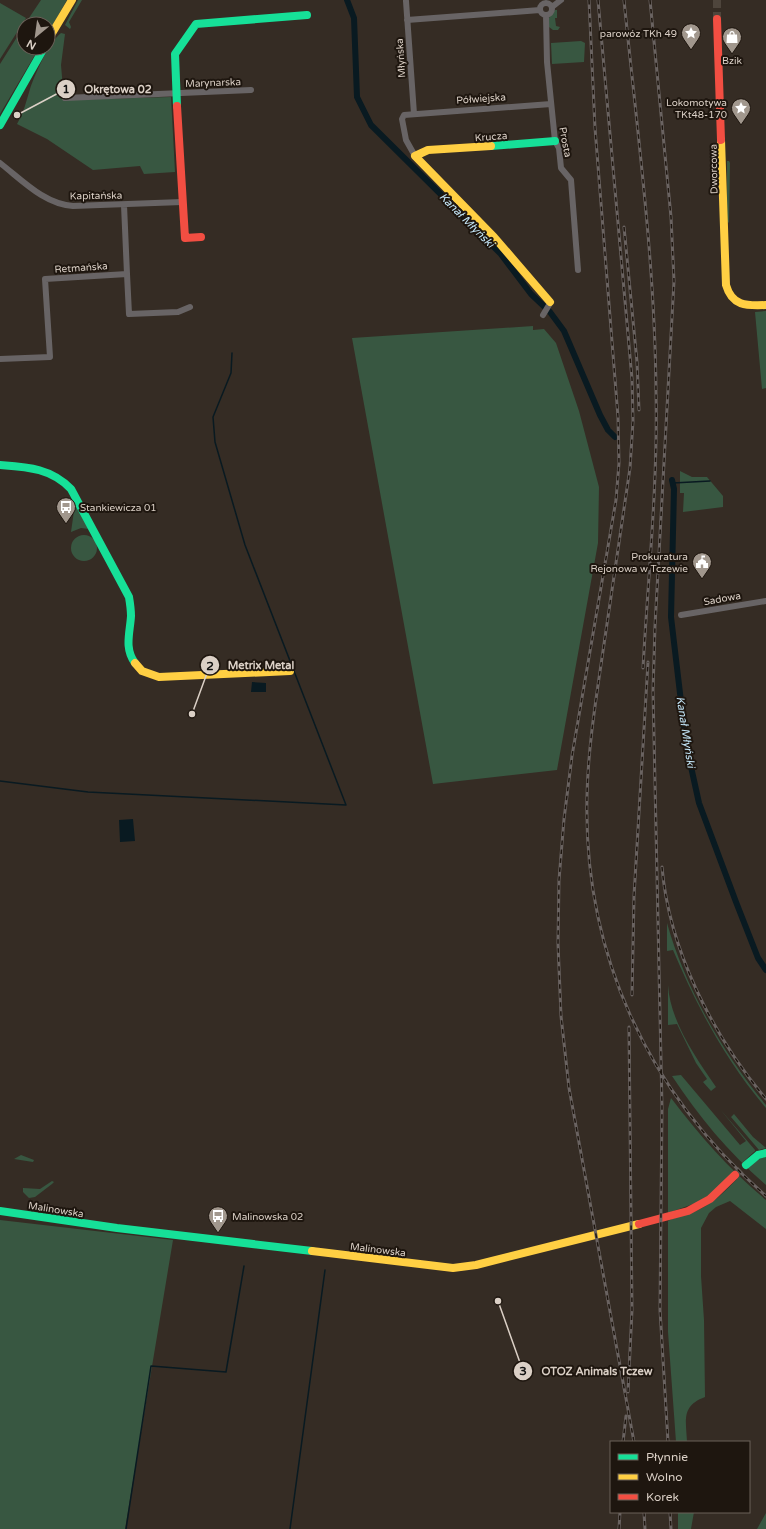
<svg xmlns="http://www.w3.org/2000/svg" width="766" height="1529" viewBox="0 0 766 1529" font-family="'Varela Round',sans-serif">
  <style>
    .green { fill: #385741 }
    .water { fill: #091a21 }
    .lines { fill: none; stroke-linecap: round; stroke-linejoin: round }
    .stream { stroke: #091a21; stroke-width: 1.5 }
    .canal { stroke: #091a21; stroke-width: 6 }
    .secondary-tunnel { stroke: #4e453c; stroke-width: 8; stroke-dasharray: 8 4; stroke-linecap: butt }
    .street { stroke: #686465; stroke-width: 6 }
    .fast { stroke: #16e098; stroke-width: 8 }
    .slow { stroke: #ffcf43; stroke-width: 8 }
    .jam { stroke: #f24e42; stroke-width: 8 }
    .rail-casing { stroke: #6a6361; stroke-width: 3 }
    .rail { stroke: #1e160f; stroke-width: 1.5; stroke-dasharray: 4.5; stroke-linecap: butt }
    .labels { text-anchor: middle; stroke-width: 4; stroke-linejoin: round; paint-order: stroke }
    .poi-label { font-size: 10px; fill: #dbd0c6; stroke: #1e160f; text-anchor: end }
    .street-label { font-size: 10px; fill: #dbd0c6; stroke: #1e160f }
    .water-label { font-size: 11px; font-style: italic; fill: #c3e5f7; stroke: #1e160f }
    .leader { fill: none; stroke: #dbd0c6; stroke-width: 1.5 }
    .callout-dot { fill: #dbd0c6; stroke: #1e160f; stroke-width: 1.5 }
    .mark-label { font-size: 12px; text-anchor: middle; font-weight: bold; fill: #111 }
    .callout-label { font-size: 11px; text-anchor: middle; font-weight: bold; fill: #dbd0c6; stroke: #1e160f; stroke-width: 4; stroke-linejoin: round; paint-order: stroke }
  </style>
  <rect width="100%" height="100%" fill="#352c24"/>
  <path class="green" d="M41,0H67L48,33V24H25Z
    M78,0H82L69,22L71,27L70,29L65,25Z
    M0,3L26,18L0,59Z
    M555,10H557V18H555L556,26L560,27L558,30H553L549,27V18Z
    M24,26V48H39L0,114V64Z
    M61,33L65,34L61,65L64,100L171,97L175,172L144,174L140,166L93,170L47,139L17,124C24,112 26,102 30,89C35,74 49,42 61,33Z
    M581,41L585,43L584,62L552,64L551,43Z
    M727,161H729L730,163L729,223L727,221Z
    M766,311V388L762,389L755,312Z
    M533,326V330L544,329L556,343L579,411L599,487L598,543L557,770L433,784L352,338Z
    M680,471L692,477H707L723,496V507L683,512L684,493H680Z
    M75,504L89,529L81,528L71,532Z
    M71 548a13 13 0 1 1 26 0a13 13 0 1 1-26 0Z
    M667,923C685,987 723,1054 766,1105V1108C726,1061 697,1007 673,950L667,951Z
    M668,985C670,1021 696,1058 716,1087L711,1091L703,1082L707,1079L696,1063L677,1024L668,1025Z
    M681,1075L740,1145L746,1141L720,1109L755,1150V1151L743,1162L752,1163L766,1156V1185C729,1153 699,1117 672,1076Z
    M671,1098C699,1135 730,1170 766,1200V1229L730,1201L716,1207L709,1213L701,1228V1276L704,1320L705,1397C681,1406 686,1420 687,1442H676L668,1332V1221C674,1217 684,1216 691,1213C711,1206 724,1192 738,1178L696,1203L668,1213V1109Z
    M734,1114L753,1137L766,1148L759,1150L731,1117Z
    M21,1155L34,1160L33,1162L14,1159Z
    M52,1181L54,1182L52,1184L35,1197L29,1198L23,1192V1188L40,1189Z
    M0,1220L173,1240L125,1529H0Z
    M678,1512H694L691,1529H678Z
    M766,1513V1529H757Z"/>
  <path class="water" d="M252,682L266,683V692H251Z
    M133,819L135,841L120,842L119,820Z"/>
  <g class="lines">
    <path class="stream" d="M673,483L710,481
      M0,781L88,792L346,805L245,545L215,442L213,417L231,373L232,353
      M126,1529L151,1366L226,1372L244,1266
      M290,1529L325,1270"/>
    <path class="canal" d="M347,0L354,18L357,97L371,125L500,253L531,294L550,312L564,331L600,415L608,430L615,437
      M672,480L674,489L671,617L686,744L699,803L736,902L758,958L766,970"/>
    <path class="secondary-tunnel" d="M717,0V19
      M735,1175L746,1165"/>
    <path class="street" d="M406,1L414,114
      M540 9a6 6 0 1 1 12 0a6 6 0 1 1-12 0Z
      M552,7L561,0
      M546,15L547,62L555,141L559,148L561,168L571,180L578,270
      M407,20L540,10
      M65,98L251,90
      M415,156L406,140L402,119L404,115L551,104
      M0,163C22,180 44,204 73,206L182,202
      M127,274L129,314L178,312L190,307
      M543,315L549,305
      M0,359L50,357L45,279L127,274L124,205
      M681,615L766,601"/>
    <path class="fast" d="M177,106L175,54L196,24L307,15
      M0,125L44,48
      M491,146L555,141
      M0,465C27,467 51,468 71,489L129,597C130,603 131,610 131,616C130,633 124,648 135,663
      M746,1165L758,1155L766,1153
      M0,1211L117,1228L312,1251"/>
    <path class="slow" d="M48,40L72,0
      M721,140L726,285C732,306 746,306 766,305
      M491,146L428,150L415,156L494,237L550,302
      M135,663L142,671L159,677L290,671
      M312,1251L453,1268L476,1265L639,1224"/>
    <path class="jam" d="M717,19L721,140
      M177,106L185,238L201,237
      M639,1224L688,1211L710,1199L735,1175"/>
    <g class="rail-casing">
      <path id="rail" d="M589,0L595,128L618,417L619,463L616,500L572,756L564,819L559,880L558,943L561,1016L569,1088L634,1442
        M598,0L632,379L633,421L630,468C621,529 612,590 603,651C596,699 588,748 587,796C583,953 648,1093 766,1196
        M624,0C637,130 655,261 656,392C658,484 648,577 643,668
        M650,0L671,217L674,281L655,626L653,691L662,1107L660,1310L668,1442
        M624,227L637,362L639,410
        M662,867C669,950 713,1036 766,1099
        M632,995L634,896L648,662
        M628,1392L632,1310L629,1027
        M623,1442L626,1416
        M644,1512L645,1529
        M670,1512L671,1529
        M619,1529L620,1512"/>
    </g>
    <use href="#rail" class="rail"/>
  </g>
  <defs>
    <g id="sight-pin" transform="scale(1)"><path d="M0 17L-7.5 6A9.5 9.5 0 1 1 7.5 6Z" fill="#a1978d" stroke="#1e160f"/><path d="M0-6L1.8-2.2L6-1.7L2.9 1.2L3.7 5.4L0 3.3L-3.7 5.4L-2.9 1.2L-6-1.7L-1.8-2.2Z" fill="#fff"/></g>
    <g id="shop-pin" transform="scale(1)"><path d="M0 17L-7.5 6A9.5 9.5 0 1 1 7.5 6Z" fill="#a1978d" stroke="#1e160f"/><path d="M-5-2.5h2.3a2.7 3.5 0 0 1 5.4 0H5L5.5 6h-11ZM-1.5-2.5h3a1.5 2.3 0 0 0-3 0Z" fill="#fff"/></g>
    <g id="bus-pin" transform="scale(1)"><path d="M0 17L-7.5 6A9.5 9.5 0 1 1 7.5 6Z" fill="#a1978d" stroke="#1e160f"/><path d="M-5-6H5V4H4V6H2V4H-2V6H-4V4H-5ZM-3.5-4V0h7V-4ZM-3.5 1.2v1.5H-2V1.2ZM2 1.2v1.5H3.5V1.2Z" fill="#fff"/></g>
    <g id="civic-pin" transform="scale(1)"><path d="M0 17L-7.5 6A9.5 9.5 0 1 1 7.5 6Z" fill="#a1978d" stroke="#1e160f"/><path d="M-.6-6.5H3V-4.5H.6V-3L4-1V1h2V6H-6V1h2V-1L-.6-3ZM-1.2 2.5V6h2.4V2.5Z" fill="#fff"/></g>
  </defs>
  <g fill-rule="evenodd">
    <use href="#sight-pin" x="691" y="33"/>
    <use href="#shop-pin" x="732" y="37"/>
    <use href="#sight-pin" x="741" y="108"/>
    <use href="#bus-pin" x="66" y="507"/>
    <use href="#civic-pin" x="702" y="562"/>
    <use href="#bus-pin" x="218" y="1216"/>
  </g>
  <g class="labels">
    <g class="poi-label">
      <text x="677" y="37">parowóz TKh 49</text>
      <text x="732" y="64" text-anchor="middle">Bzik</text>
      <text x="727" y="106">Lokomotywa<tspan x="727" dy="12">TKt48-170</tspan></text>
      <text x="80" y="511" text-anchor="start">Stankiewicza 01</text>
      <text x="688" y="560">Prokuratura<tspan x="688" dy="12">Rejonowa w Tczewie</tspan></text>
      <text x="232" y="1220" text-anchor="start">Malinowska 02</text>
    </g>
    <g class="street-label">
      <text transform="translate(400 58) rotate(-94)" y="4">Młyńska</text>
      <text transform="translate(213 82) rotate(-2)" y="4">Marynarska</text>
      <text transform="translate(481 98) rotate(-4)" y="4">Półwiejska</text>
      <text transform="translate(491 136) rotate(-4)" y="4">Krucza</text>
      <text transform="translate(566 142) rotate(79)" y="4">Prosta</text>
      <text transform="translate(713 169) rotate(-91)" y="4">Dworcowa</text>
      <text transform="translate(96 195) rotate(-1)" y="4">Kapitańska</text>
      <text transform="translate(81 267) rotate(-4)" y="4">Retmańska</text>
      <text transform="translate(722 598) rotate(-10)" y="4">Sadowa</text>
      <text transform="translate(56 1209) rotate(9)" y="4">Malinowska</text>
      <text transform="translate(378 1249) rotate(7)" y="4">Malinowska</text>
    </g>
    <g class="water-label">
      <text transform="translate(467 220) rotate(45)" y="4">Kanał Młyński</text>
      <text transform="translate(686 732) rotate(81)" y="4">Kanał Młyński</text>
    </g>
  </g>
  <path class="leader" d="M17 115L66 89M192 714L210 665M498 1301L523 1371"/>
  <g class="callout-dot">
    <circle cx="17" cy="115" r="4"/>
    <circle cx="192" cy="714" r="4"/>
    <circle cx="498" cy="1301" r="4"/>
    <circle cx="66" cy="89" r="10"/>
    <circle cx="210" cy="665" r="10"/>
    <circle cx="523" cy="1371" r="10"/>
  </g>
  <g class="mark-label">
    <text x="66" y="93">1</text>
    <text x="210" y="670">2</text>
    <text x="523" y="1375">3</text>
  </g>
  <g class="callout-label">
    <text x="118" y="93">Okrętowa 02</text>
    <text x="261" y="669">Metrix Metal</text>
    <text x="597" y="1375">OTOZ Animals Tczew</text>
  </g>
  <rect x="610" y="1441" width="140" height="72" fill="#1e160f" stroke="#6a6058"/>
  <rect x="618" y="1454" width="20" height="6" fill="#16e098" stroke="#6a6058"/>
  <text x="646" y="1461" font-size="12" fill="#dbd0c6">Płynnie</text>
  <rect x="618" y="1474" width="20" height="6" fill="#ffcf43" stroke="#6a6058"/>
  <text x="646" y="1481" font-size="12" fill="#dbd0c6">Wolno</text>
  <rect x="618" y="1494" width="20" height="6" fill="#f24e42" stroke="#6a6058"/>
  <text x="646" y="1501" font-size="12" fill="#dbd0c6">Korek</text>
  <g transform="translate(36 36) rotate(209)"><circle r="19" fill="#1e160f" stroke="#6a6058"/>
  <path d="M0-3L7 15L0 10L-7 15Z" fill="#a1978d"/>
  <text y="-6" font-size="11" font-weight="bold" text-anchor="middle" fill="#dbd0c6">N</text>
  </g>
</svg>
